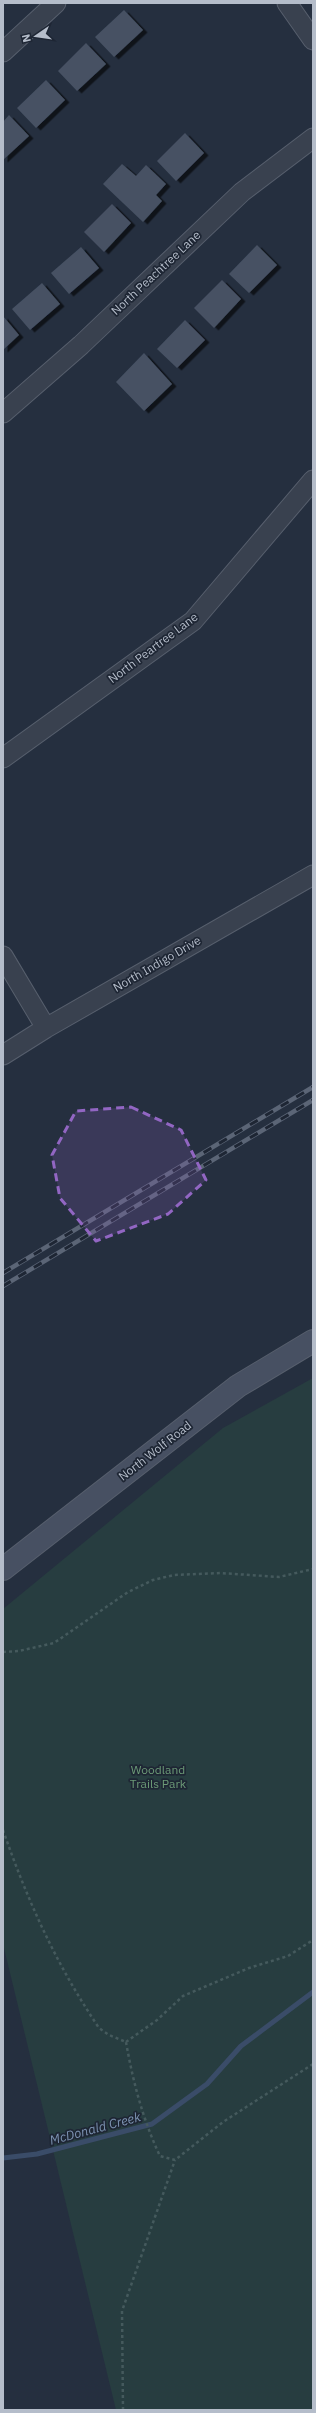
<svg xmlns="http://www.w3.org/2000/svg" width="316" height="2413" viewBox="0 0 316 2413" font-family="'IBM Plex Sans',sans-serif">
  <style>
    .green { fill: #273d40 }
    .lines { fill: none; stroke-linecap: round; stroke-linejoin: round }
    .stream { stroke: #3a4c68; stroke-width: 5 }
    .building { fill: #465163; filter: url(#shadow) }
    .street-casing { stroke: #575f6d; stroke-width: 21 }
    .secondary-casing { stroke: #575f6d; stroke-width: 24 }
    .path { stroke: #455a5d; stroke-width: 2.5; stroke-dasharray: 3 3; stroke-linecap: butt }
    .street { stroke: #39414f; stroke-width: 19 }
    .secondary { stroke: #475062; stroke-width: 22 }
    .rail-casing { stroke: #5b6576; stroke-width: 4.5 }
    .rail { stroke: #1e2634; stroke-width: 3; stroke-dasharray: 9; stroke-linecap: butt }
    .marked { fill: #9266c3; fill-opacity: 0.2; stroke: #9266c3; stroke-width: 3; stroke-dasharray: 8 5; stroke-linejoin: round }
    .labels { text-anchor: middle; stroke-width: 3.5; stroke-linejoin: round; paint-order: stroke }
    .street-label { font-size: 12px; fill: #b5bdca; stroke: #1e2634 }
    .park-label { font-size: 12px; fill: #6c9a77; stroke: #1e2634 }
    .water-label { font-size: 13px; font-style: italic; fill: #7c92b1; stroke: #1e2634 }
  </style>
  <defs>
    <filter id="shadow"><feDropShadow dx="4.5" dy="2.5" stdDeviation="0" flood-color="#0009"/></filter>
  </defs>
  <rect width="100%" height="100%" fill="#252f3f"/>
  <path class="green" d="M313,1378V2410H116L3,1944V1609L223,1428Z"/>
  <g class="lines">
    <path class="stream" d="M3,2158L37,2154L152,2124L207,2084L241,2046L313,1992"/>
  </g>
  <path class="building" d="M124,10L143,30L114,57L95,37Z
    M86,43L106,64L77,91L58,71Z
    M46,80L65,100L36,128L17,108Z
    M9,115L29,136L3,160V122Z
    M185,133L204,153L176,181L157,161Z
    M122,164L136,176L146,165L166,184L156,195L162,201L143,222L103,184Z
    M112,204L131,223L104,252L84,232Z
    M257,245L277,265L249,293L229,274Z
    M81,247L99,268L69,294L51,273Z
    M222,280L241,299L214,328L194,308Z
    M42,283L60,304L30,330L12,309Z
    M3,316L19,335L3,350Z
    M185,320L205,340L177,368L157,349Z
    M144,353L172,384L144,411L116,382Z"/>
  <g class="lines">
    <g class="street-casing">
      <path id="street" d="M287,3L313,40
        M3,52L56,3
        M3,413L81,345L242,192L313,138
        M3,758L193,621L313,480
        M3,956L46,1028
        M3,1055L46,1028L313,875"/>
    </g>
    <g class="secondary-casing">
      <path id="secondary" d="M3,1569L238,1386L313,1341"/>
    </g>
    <path class="path" d="M3,1652L19,1651L54,1643L128,1592L153,1580L174,1575L220,1573L279,1577L313,1569
      M3,1830C28,1902 56,1964 99,2028L109,2035L126,2042
      M126,2042C133,2082 143,2120 160,2156L175,2160L223,2122L313,2064
      M126,2042L157,2020L183,1996L249,1968L288,1956L313,1940
      M123,2410L122,2311L175,2160"/>
    <use href="#street" class="street"/>
    <use href="#secondary" class="secondary"/>
    <g class="rail-casing">
      <path id="rail" d="M3,1273L313,1087
        M3,1286L313,1100"/>
    </g>
    <use href="#rail" class="rail"/>
  </g>
  <path class="marked" d="M131,1107L181,1130L206,1180L168,1214L96,1241L60,1198L52,1155L76,1111Z"/>
  <g class="labels">
    <g class="street-label">
      <text transform="translate(156 273) rotate(-43)" y="4">North Peachtree Lane</text>
      <text transform="translate(153 648) rotate(-37)" y="4">North Peartree Lane</text>
      <text transform="translate(157 964) rotate(-30)" y="4">North Indigo Drive</text>
      <text transform="translate(155 1451) rotate(-38)" y="4">North Wolf Road</text>
    </g>
    <g class="park-label">
      <text x="158" y="1774">Woodland<tspan x="158" dy="14">Trails Park</tspan></text>
    </g>
    <g class="water-label">
      <text transform="translate(95 2128) rotate(-15)" y="5">McDonald Creek</text>
    </g>
  </g>
  <rect width="316" height="2413" fill="none" stroke="#b5bdca" stroke-width="8"/>
  <g transform="translate(36 36) rotate(257)" stroke="#1e2634" stroke-width="3" paint-order="stroke">
  <path d="M0-3L7 15L0 10L-7 15Z" fill="#b5bdca"/>
  <text y="-6" font-size="11" font-weight="bold" text-anchor="middle" fill="#b5bdca">N</text>
  </g>
</svg>
